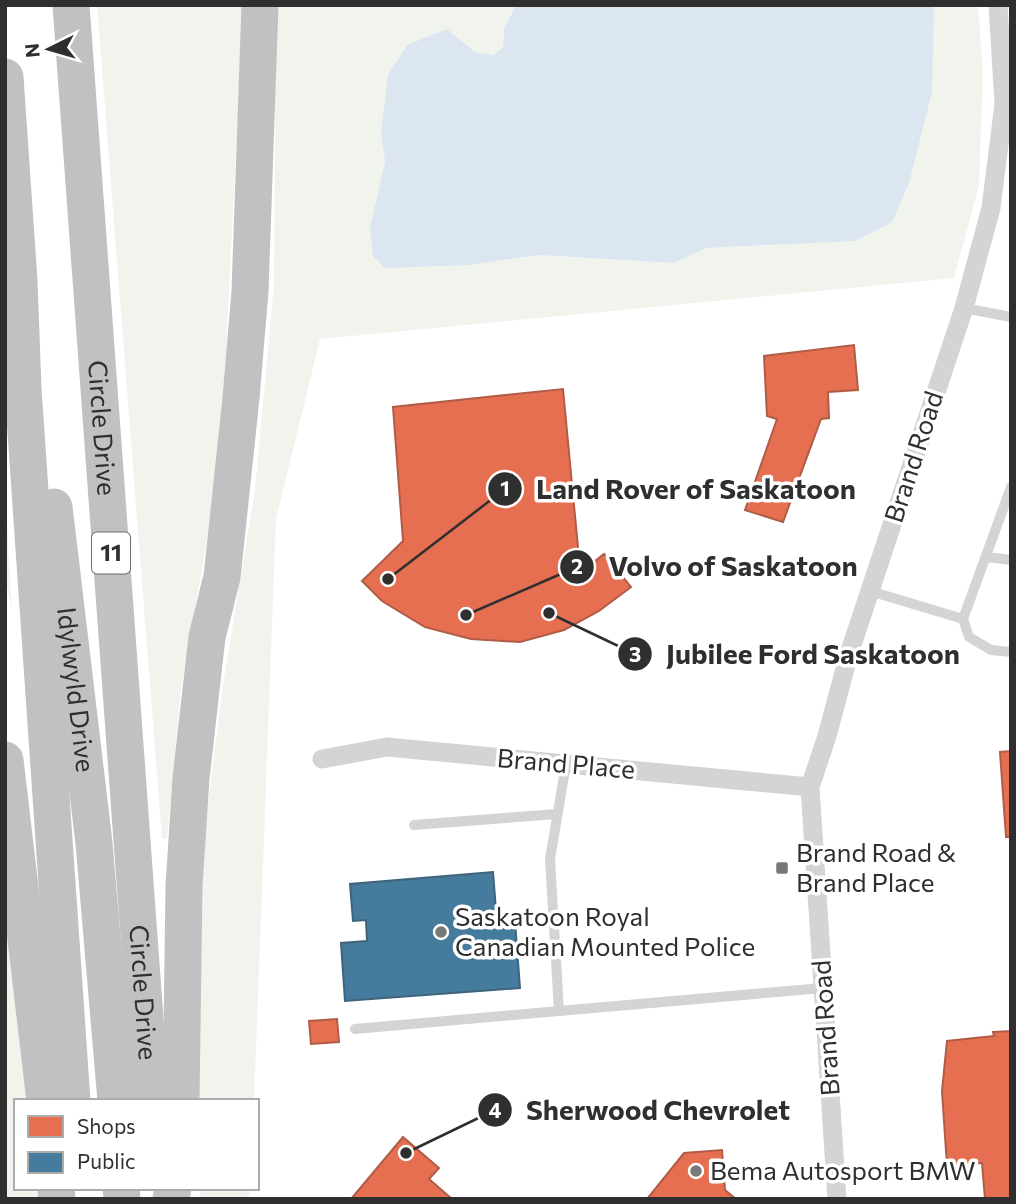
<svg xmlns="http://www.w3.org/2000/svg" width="1016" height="1204" viewBox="0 0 1016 1204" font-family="Commissioner,sans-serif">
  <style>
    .green { fill: #f0f4ed }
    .water { fill: #dbe6f0 }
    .shops { fill: #e76f51; stroke: #b05c47; stroke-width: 2 }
    .public { fill: #457b9d; stroke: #3e647c; stroke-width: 2 }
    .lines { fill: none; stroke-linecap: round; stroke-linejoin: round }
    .service { stroke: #d4d4d4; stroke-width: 10 }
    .minor { stroke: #d4d4d4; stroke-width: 19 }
    .motorway { stroke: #c1c1c1; stroke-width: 37 }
    .poi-dot { fill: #787878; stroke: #fff; stroke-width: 2.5 }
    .labels { text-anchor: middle; stroke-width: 7; stroke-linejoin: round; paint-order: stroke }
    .shield { fill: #fff; stroke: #6d6d6d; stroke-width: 2 }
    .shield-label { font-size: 24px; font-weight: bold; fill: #2f2f2f }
    .street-label { font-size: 26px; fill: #2f2f2f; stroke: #fff }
    .poi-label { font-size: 26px; fill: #2f2f2f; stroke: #fff; text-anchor: start }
    .leader { fill: none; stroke: #2f2f2f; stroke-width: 2.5 }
    .callout-dot { fill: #2f2f2f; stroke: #fff; stroke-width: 2.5 }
    .mark-label { font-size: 21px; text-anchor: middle; font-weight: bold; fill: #fff }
    .callout-label { font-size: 28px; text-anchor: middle; font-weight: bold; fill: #2f2f2f; stroke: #fff; stroke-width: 7; stroke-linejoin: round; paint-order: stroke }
  </style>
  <rect width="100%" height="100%" fill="#fff"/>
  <path class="green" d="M97,5H243L225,373L209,528L181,688L167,838L162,839Z
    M276,5H516L504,29L503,47L493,55L475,52L381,133L385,162L370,227L470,265L538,255L673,263L706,248L784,245L935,9L934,5H978L983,72L979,185L954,278L320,339L276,520L254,1101H199L198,1023L204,835L223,685L255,490L274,284Z
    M5,485L12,610L5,577Z
    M5,878L33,1101H16V1188H43L45,1199H5Z
    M200,1188H250L249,1199H200Z"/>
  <path class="water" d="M516,5H934L932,92L909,183L892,222L855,241L707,248L673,263L538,255L470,265L385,268L373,256L370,227L385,162L381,133L388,75L407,45L447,29L475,52L493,55L503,47L504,29Z"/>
  <path class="shops" d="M854,345L858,390L828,392L829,418L821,419L783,522L745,510L777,419L767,416L764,356Z
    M563,389L579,558L567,560L576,576L604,554L631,587L599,611L564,630L520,642L471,639L425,627L382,601L362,581L403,541L393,407Z
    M1011,751V837H1006L1000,752Z
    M337,1019L339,1042L311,1044L309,1021Z
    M1011,1031V1199H985L982,1163L947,1166L942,1091L947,1041L994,1036L993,1032Z
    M403,1137L439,1168L429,1179L452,1199H351Z
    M722,1150L725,1190L736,1199H647L684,1153Z"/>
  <path class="public" d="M493,872L497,923L515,921L520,988L345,1001L341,943L367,941L366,920L353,921L350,884Z"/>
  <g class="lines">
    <path class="service" d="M964,308L1011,317
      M1011,487L963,619L969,637L991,650L1011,652
      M987,557L1011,560
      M870,591L963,619
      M566,764L550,859L559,1011L823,988
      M414,825L557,814
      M355,1029L559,1011"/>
    <path class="minor" d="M322,759L387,747L810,787
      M837,1199L810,787L827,736L849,654L964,308L991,208L1004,104L998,5"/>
    <g class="motorway">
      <path id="s1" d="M71,5L151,1101"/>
      <path d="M5,77L19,281L23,389L72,1101"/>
      <path id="s2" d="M54,507L94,843L116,1101"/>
      <path d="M5,760L45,1101"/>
      <path d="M181,1101L184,886L191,778L207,637L222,577L241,398L250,291L260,5"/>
      <path d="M56,1188L57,1199"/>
      <path d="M121,1188L122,1199"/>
      <path d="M171,1199L173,1188"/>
    </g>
  </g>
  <g class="poi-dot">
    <rect x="775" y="861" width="14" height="14" rx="3.5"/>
    <circle cx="441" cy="932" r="7"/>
    <circle cx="696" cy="1171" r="7"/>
  </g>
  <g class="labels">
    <rect class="shield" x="92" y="532.5" width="38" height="41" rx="5"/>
    <g class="shield-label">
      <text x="111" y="561">11</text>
    </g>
    <g class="street-label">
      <text dy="9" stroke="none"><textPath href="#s1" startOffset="424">Circle Drive</textPath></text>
      <text transform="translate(914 457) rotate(-72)" y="9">Brand Road</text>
      <text dy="9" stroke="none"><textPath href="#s2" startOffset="184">Idylwyld Drive</textPath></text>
      <text transform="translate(566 764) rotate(5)" y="9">Brand Place</text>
      <text dy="9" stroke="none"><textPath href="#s1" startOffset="990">Circle Drive</textPath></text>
      <text transform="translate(826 1028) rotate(-94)" y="9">Brand Road</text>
    </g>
    <g class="poi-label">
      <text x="796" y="862">Brand Road &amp;<tspan x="796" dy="30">Brand Place</tspan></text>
      <text x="455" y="926">Saskatoon Royal<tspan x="455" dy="30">Canadian Mounted Police</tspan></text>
      <text x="710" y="1180">Bema Autosport BMW</text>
    </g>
  </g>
  <path class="leader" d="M388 579L505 489M466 615L577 567M549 613L635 654M406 1153L495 1110"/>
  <g class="callout-dot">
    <circle cx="388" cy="579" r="7"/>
    <circle cx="466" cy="615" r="7"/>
    <circle cx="549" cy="613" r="7"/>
    <circle cx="406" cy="1153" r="7"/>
    <circle cx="505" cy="489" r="18"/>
    <circle cx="577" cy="567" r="18"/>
    <circle cx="635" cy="654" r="18"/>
    <circle cx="495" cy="1110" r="18"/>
  </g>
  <g class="mark-label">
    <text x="505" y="496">1</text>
    <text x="577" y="574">2</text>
    <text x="635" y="662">3</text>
    <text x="495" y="1118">4</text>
  </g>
  <g class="callout-label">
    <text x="696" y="499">Land Rover of Saskatoon</text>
    <text x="733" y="576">Volvo of Saskatoon</text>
    <text x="813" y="664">Jubilee Ford Saskatoon</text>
    <text x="658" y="1120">Sherwood Chevrolet</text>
  </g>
  <rect width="1016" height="1204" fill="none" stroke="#2f2f2f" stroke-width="14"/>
  <rect x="14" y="1099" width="245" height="91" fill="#ffffff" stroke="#acacac" stroke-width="2"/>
  <rect x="28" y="1116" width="35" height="21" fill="#e76f51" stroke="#acacac" stroke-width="2"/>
  <text x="77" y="1134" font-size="21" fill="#2f2f2f">Shops</text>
  <rect x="28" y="1152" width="35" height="21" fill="#457b9d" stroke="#acacac" stroke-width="2"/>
  <text x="77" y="1169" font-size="21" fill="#2f2f2f">Public</text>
  <g transform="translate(49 49) rotate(265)" stroke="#ffffff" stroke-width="5" paint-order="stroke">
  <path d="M0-5L12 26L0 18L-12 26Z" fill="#2f2f2f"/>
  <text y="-10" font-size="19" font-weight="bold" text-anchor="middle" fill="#2f2f2f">N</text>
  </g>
</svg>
